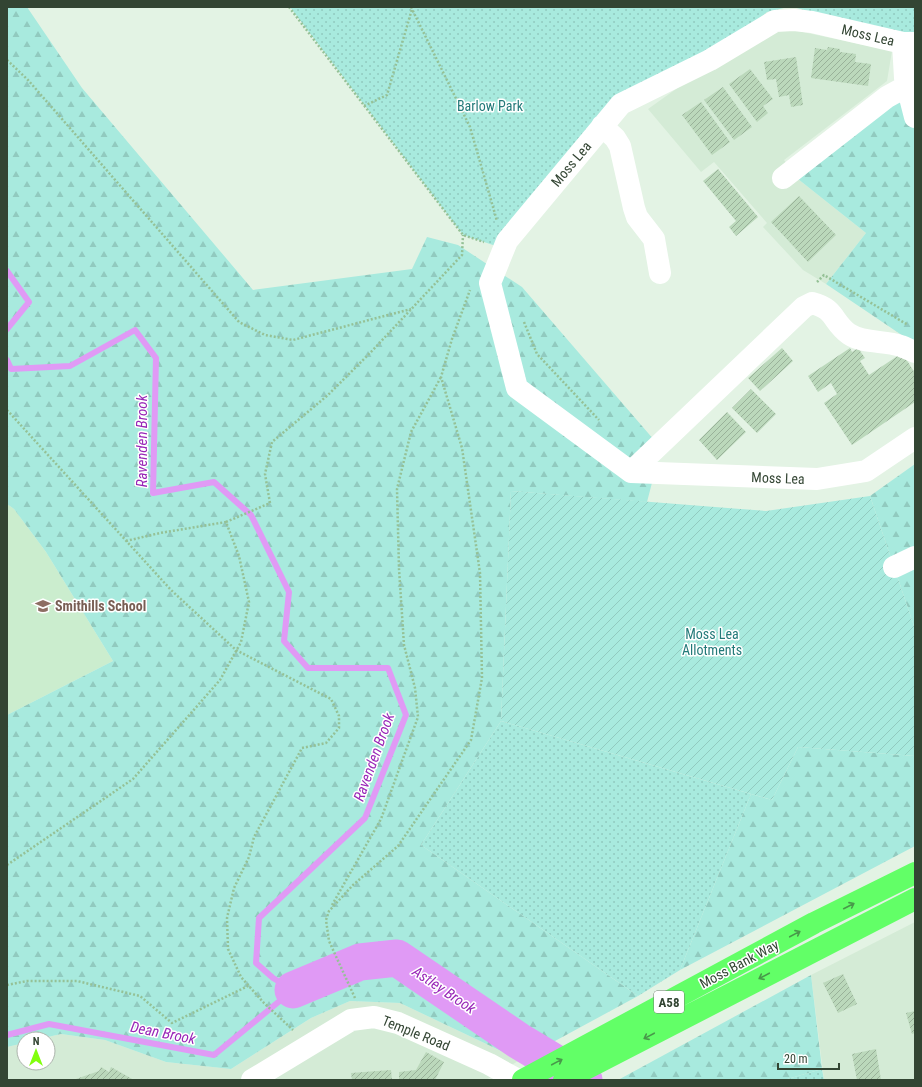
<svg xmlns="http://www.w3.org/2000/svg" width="922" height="1087" viewBox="0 0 922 1087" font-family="'Roboto Condensed',sans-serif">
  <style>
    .residential { fill: #d4ebd6 }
    .education { fill: #cbedce }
    .grass { fill: url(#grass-dots) }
    .forest { fill: url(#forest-firs) }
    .garden { fill: url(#garden-furrows) }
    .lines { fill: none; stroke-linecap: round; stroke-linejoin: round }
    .stream { stroke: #e09af5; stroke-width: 6 }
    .river { stroke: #e09af5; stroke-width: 37 }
    .building { fill: url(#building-hatch) }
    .path { stroke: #95c196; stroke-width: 2.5; stroke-dasharray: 2 2; stroke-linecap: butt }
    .minor { stroke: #fff; stroke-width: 22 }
    .highway { stroke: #62ff67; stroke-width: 22 }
    .oneway { stroke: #48994a }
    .labels { text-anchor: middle; stroke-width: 3; stroke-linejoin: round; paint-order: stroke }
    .shield { fill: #fff; stroke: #707d70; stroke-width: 1 }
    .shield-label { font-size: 13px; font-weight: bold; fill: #334533 }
    .street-label { font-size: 14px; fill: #334533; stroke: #fff }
    .park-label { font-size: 14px; fill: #237a79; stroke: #fff }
    .education-label { font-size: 14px; font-weight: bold; fill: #785e54; stroke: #fff; text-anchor: start }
    .water-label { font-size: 15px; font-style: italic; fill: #9826b7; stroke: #fff }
  </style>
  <defs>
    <pattern id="grass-dots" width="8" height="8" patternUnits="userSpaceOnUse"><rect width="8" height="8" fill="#a8eade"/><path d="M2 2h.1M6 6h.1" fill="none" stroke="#91cabf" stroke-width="1.8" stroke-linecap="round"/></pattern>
    <pattern id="forest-firs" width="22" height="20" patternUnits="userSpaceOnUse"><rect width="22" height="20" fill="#a8eade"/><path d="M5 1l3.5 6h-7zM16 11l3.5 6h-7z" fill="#91cabf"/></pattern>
    <pattern id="garden-furrows" width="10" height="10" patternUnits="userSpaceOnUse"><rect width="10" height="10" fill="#a8eade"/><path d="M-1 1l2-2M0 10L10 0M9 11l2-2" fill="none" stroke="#91cabf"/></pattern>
    <pattern id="building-hatch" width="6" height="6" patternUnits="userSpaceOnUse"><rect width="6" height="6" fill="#bbd8bb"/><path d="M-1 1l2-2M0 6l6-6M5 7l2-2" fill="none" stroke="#99b199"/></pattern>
  </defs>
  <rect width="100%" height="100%" fill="#e3f3e4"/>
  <path class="residential" d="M784,28L892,51L887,81L784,160L798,179L866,233L826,284L803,270L763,227L767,223L714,162L701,172L648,109L714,62Z
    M915,922V1080H824L811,975Z
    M350,1001L400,1003L520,1060L486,1080H7V1047L24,1043V1063H48V1039H39L61,1034L105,1040L166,1062L231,1069L311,1018Z"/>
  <path class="education" d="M7,504L14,509L46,552L113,661L7,715Z"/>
  <path class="grass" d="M290,7H788L767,12L710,60L621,104L496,246L463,235Z
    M793,7H915V38L902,36Z
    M501,721L751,794L680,970L638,996L421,845Z
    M822,1069L824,1080H784Z"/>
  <path class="forest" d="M7,7H27L82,88L253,290L412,269L427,237L458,245L522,287L661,448L647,502L511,491L501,721L421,845L638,996L520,1060L400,1003L350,1001L311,1018L231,1069L166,1062L105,1040L61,1034L39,1039H24V1043L7,1047V715L113,661L46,552L14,509L7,504Z
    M915,97V344L826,284L866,233L798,179L893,98Z
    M915,464V629L870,496Z
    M798,747L915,756V846L680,970L751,794L772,800Z
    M811,975L822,1069L784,1080H618Z"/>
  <path class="garden" d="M511,491L766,511L870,496L915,629V756L798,747L772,800L501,721Z"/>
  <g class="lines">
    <path class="stream" d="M7,271L29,302L7,329
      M7,360L11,369L70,366L135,330L156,358L153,493L214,482L251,515L289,592L284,641L308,668H388L406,715L365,818L259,918L256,963L273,978L293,990L214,1055L49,1024L7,1035"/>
    <path class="river" d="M293,990L360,962L397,958L519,1041L584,1080"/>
  </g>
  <path class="building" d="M828,47L840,49V52L856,54L855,62L871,64L868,86L811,78L815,48L827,50Z
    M796,57L803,105L791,107L789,95L779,97L776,79L767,80L764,62Z
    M750,69L773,99L763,106L768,113L757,122L729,84Z
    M723,87L752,127L734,140L704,100Z
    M701,102L730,142L712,155L682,115Z
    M718,169L758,217L736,236L729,227L736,221L703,181Z
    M799,196L836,235L808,262L771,222Z
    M782,348L793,361L760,391L748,378Z
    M850,348L852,352L858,348L865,358L860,361L869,375L902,353L915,373V402L852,445L824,403L837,394L831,383L818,392L808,376Z
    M751,389L776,414L757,433L732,408Z
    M727,412L746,432L717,460L699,440Z
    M843,974L857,1004L838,1013L823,983Z
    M915,1011V1033L912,1034L906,1013Z
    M876,1049L881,1080H857L852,1054Z
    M426,1052L444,1062L435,1080H399V1072L416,1070Z
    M101,1067L109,1072L111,1067L134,1080H73L99,1071Z
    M391,1070L392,1080H352L351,1073Z"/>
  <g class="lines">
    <path class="path" d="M289,7L463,235L484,242
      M411,7L470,127L497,221
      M7,60L28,80L239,322L265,335L293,340L411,309
      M364,106L387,95L412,9
      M817,282L824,275L908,325
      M524,322L537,354L599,420
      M7,410L171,590L236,650L331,699L339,716V728L326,743L302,748L254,837L249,857L234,888L227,918L228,949L241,977L264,1003L293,1030
      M126,541L160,533L226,522
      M7,865L133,779L220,680L241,642L249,602L239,556L226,522L270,503L265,474L272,442L328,395L371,352L462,255L463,235
      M332,905L381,819L418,717L415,688L404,645L399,569L397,489L411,432L441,377
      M7,985L27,981H77L140,996L172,1023L248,986
      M355,998L329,941L326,920L329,911L353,885L398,846L471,740L482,678L480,573L462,448L441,377L452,339L470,290"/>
    <path class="minor" d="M903,43L905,78L915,117
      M915,43H903L812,22L794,20L775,21L710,60L621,104L507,241L490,283L517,388L631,472L817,479L866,471L915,438
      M602,126L615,138L620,146L634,208L637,217L654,239L660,273
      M783,178L887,97L907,86
      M631,472L804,307L812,303C836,309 832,322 849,334C864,344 884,340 901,346C906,348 910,350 915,352
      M894,567L915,557
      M252,1080L351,1020L374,1017L398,1023L489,1064L518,1080"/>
    <path class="highway" d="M523,1080L814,923L915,873
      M564,1080L915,899"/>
  </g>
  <defs><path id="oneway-shaft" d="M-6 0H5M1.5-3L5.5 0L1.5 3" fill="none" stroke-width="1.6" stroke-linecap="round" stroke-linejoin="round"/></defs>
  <g class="oneway">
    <use href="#oneway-shaft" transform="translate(849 906) rotate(-27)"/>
    <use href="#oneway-shaft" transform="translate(795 934) rotate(-28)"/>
    <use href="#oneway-shaft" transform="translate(764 976) rotate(152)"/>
    <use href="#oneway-shaft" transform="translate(649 1036) rotate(152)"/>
    <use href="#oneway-shaft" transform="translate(557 1062) rotate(-28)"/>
  </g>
  <defs>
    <g id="school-bare" transform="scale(1.2)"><path d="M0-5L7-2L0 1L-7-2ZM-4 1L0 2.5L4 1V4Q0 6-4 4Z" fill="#8d6e63" stroke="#fff" stroke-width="2.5" paint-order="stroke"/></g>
  </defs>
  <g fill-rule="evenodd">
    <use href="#school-bare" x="43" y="606"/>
  </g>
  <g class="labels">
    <rect class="shield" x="654" y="991" width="30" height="22" rx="3"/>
    <g class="shield-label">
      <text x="669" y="1007">A58</text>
    </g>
    <g class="street-label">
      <text transform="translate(868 35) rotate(13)" y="5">Moss Lea</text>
      <text transform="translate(571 164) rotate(-50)" y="5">Moss Lea</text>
      <text transform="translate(778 478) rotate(2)" y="5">Moss Lea</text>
      <text transform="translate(739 964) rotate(-28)" y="5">Moss Bank Way</text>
      <text transform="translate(416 1033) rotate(22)" y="5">Temple Road</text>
    </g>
    <g class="park-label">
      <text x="490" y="111">Barlow Park</text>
      <text x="712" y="639">Moss Lea<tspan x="712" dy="16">Allotments</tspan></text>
    </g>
    <g class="education-label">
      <text x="55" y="611">Smithills School</text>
    </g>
    <g class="water-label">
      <text transform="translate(142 441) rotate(-90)" y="5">Ravenden Brook</text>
      <text transform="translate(374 757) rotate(-70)" y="5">Ravenden Brook</text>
      <text transform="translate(444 990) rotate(34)" y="5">Astley Brook</text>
      <text transform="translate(163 1033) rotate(11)" y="5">Dean Brook</text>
    </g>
  </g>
  <rect width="922" height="1087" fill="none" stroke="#334533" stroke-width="16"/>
  <g transform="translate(36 1051)"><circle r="19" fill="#ffffff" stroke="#adb5ad"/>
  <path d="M0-3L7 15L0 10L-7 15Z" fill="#82ff0e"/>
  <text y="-6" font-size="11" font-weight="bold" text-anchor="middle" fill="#334533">N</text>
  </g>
  <path d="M778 1063v6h61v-6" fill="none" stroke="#334533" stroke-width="2"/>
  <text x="784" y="1063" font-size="12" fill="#334533" stroke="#ffffff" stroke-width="3" paint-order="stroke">20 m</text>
</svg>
